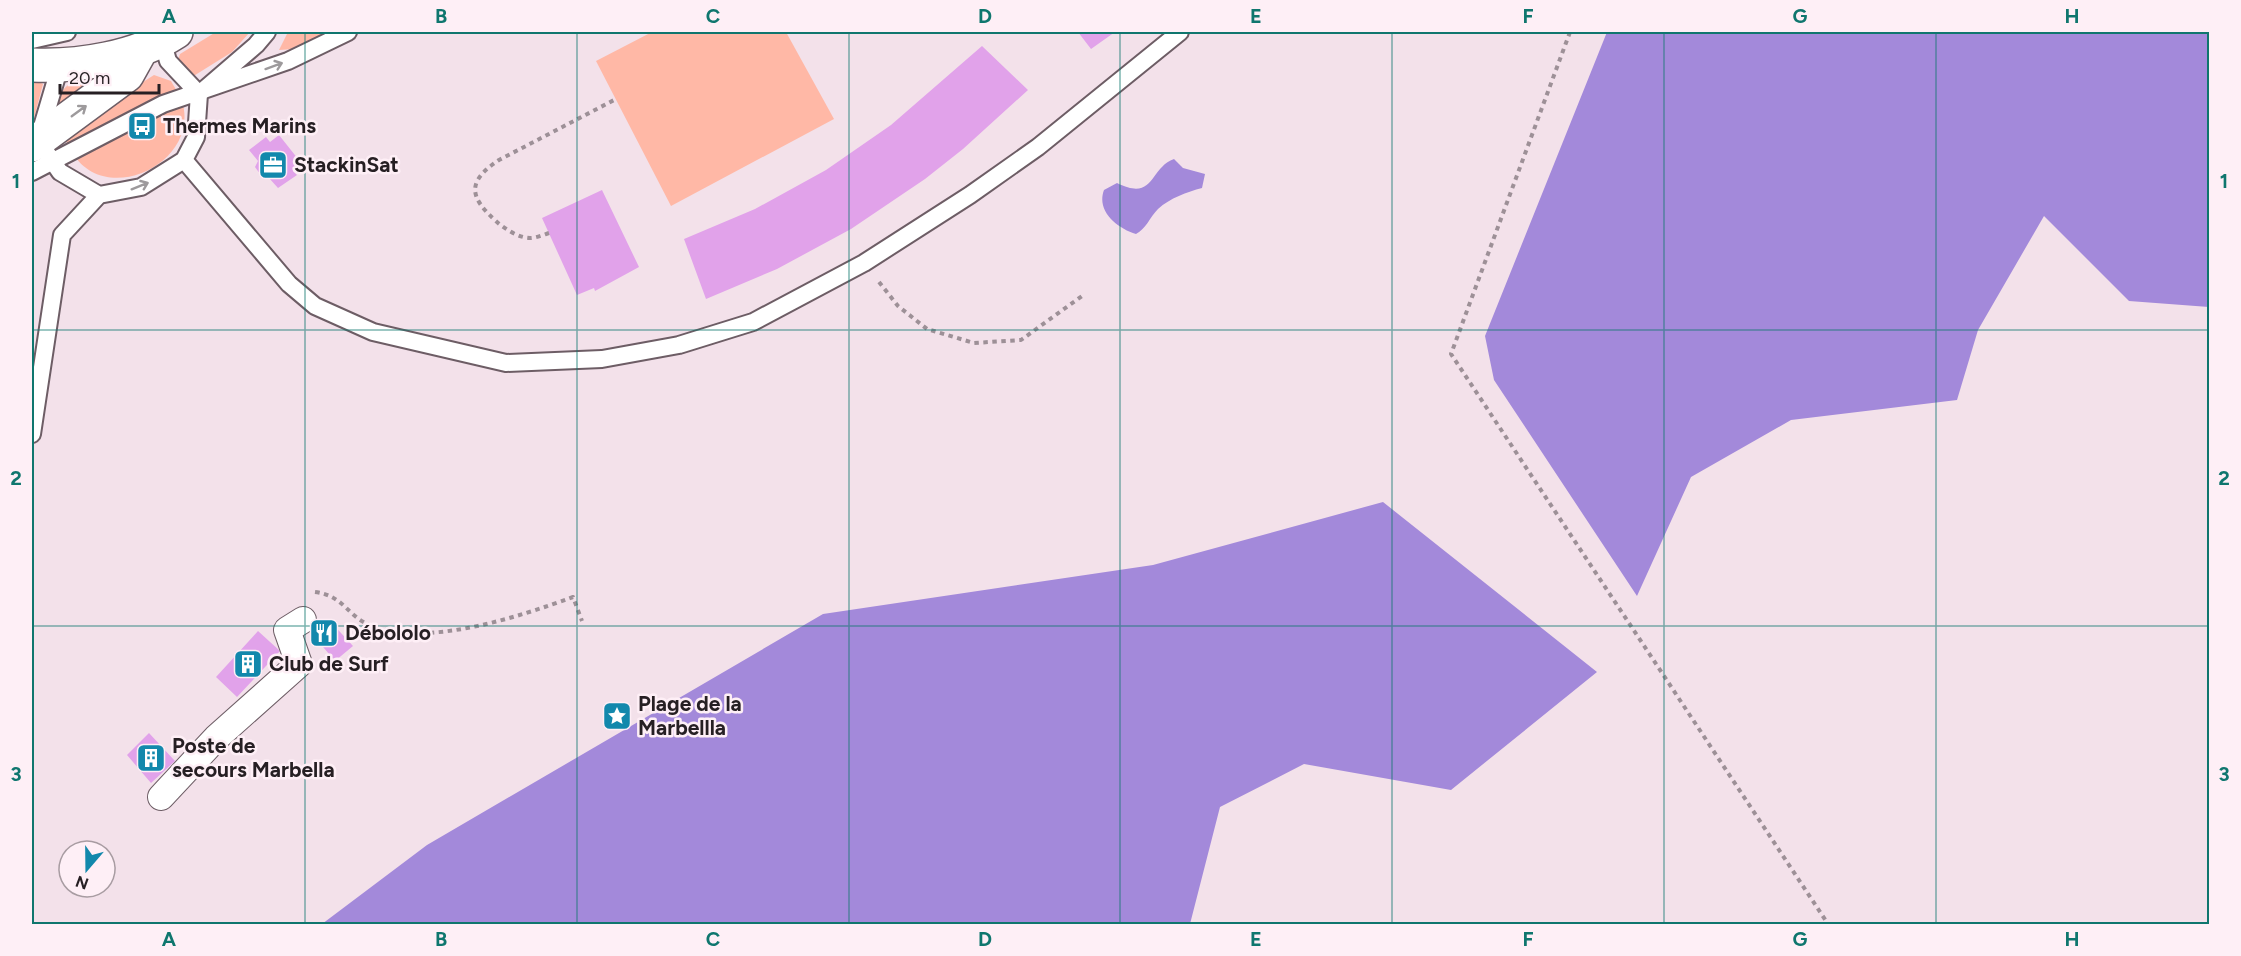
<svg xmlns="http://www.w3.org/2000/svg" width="2241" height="956" viewBox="0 0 2241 956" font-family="Figtree,sans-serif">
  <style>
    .green { fill: #ffb8a6 }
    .water { fill: #a389da }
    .building { fill: #e1a2ea }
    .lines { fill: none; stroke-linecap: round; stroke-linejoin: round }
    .service-casing { stroke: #6d5d65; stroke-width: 20 }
    .pedestrian-casing { stroke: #6d5d65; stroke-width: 28 }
    .secondary-casing { stroke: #6d5d65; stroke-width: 36 }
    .path { stroke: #9d9097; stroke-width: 4; stroke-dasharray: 4.5 4.5; stroke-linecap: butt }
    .service { stroke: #fff; stroke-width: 16 }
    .pedestrian { stroke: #fff; stroke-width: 26 }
    .secondary { stroke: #fff; stroke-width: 33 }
    .oneway { stroke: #9d9a9c }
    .grid { fill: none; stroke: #0f766e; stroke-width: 1.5; stroke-opacity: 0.55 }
    .labels { text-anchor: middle; stroke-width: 5; stroke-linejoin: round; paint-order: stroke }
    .poi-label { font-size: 21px; font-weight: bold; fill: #261f23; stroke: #feeff6; text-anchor: start }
    .neatline { fill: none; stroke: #0f766e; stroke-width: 2 }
    .grid-label { font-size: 20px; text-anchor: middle; font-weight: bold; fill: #0f766e }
  </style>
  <rect width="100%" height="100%" fill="#f3e1ea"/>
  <path class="green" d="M216,32H250L232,52L192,77L178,60L180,54Z
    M288,32H327L294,49L279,50Z
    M652,32H786L834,119L671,206L596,61Z
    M106,70L55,108C61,81 82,75 106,70Z
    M154,75L171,81C176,90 183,99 184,110C192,167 103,206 72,152C68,145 64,140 65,132Z
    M32,79L43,84L32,126Z"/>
  <path class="water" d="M1607,32H2209V307L2129,301L2044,216L1978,330L1957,400L1791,420L1691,477L1637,596L1494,380L1485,336Z
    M1174,159L1183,168L1205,174L1202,188C1187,192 1170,198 1158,209C1150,217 1146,229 1136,234C1117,228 1096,211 1104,190L1117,183C1155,202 1149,168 1174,159Z
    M1383,502L1597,672L1451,790L1304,764L1220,807L1190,924H322L427,845L823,614L1153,565Z"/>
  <path class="building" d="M1078,32H1115L1091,49Z
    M982,46L1028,90L963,149L925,179L851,229L777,269L706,299L684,239L755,209L826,170L891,125Z
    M279,135L302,164L293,171L297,175L278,188L269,178H263L255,167L258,161L249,150L266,137L270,142Z
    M602,190L639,267L595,291L594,288L577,295L542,218Z
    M329,620L353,646L335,661L312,634Z
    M258,631L280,651L237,697L216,677Z
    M149,733L175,761L151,783L127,755Z"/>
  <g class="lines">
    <g class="service-casing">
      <path id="service" d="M32,40L67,32
        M162,40L168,61L199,94
        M60,66L38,140L60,172L99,195L141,187L184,160L196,137L199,94L256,45L267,32
        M184,160L289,284L315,306L373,332L506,363L602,359L679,345L753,322L864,263L970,195L1038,147L1180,32
        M32,172L163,104L288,61L348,32
        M32,434L62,235L99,195"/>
    </g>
    <g class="pedestrian-casing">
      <path id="pedestrian" d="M161,797L216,738L299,664L287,630L303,620"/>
    </g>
    <g class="secondary-casing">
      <path id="secondary" d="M32,65C78,67 136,58 176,32
        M32,145L127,75L141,50"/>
    </g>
    <path class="path" d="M1570,32L1451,354L1828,924
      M549,233C543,235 536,238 530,238C519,238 505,229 497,222C469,197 466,182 499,160L616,99
      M879,282L898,306L927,329L974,343L1021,340L1082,296
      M315,592C345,596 347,617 372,626C429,647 518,617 573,597L582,621"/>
    <use href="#service" class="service"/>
    <use href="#pedestrian" class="pedestrian"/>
    <use href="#secondary" class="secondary"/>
  </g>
  <defs><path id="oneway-shaft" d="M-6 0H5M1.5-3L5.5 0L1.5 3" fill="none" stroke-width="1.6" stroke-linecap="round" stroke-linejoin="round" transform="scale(1.5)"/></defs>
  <g class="oneway">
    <use href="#oneway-shaft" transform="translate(274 66) rotate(-20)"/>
    <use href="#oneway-shaft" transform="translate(79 111) rotate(-36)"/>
    <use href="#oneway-shaft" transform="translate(140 186) rotate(-22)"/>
  </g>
  <path class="grid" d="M305,32V924M577,32V924M849,32V924M1120,32V924M1392,32V924M1664,32V924M1936,32V924M32,330H2210M32,626H2210"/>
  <defs>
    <g id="bus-square" transform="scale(1.5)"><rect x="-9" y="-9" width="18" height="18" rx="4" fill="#1288ac" stroke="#feeff6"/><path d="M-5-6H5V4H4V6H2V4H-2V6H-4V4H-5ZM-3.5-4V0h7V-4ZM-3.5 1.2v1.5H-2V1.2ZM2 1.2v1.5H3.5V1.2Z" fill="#fff"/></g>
    <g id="office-square" transform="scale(1.5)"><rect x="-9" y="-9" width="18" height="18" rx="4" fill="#1288ac" stroke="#feeff6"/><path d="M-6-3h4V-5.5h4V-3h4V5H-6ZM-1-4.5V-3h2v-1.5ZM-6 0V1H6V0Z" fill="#fff"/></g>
    <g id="restaurant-square" transform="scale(1.5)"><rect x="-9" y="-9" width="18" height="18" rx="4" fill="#1288ac" stroke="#feeff6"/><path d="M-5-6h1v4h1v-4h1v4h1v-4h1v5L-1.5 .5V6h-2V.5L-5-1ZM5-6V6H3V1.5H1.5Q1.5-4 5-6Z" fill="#fff"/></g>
    <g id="building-square" transform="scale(1.5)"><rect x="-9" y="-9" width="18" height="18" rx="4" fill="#1288ac" stroke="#feeff6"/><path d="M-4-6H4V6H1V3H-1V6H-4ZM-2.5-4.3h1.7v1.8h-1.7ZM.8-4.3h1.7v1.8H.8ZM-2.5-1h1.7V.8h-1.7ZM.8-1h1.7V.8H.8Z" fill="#fff"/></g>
    <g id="sight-square" transform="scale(1.5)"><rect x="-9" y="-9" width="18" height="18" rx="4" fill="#1288ac" stroke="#feeff6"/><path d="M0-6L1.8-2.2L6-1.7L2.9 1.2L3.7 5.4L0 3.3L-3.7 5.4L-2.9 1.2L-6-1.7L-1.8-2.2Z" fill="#fff"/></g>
  </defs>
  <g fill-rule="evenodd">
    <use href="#bus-square" x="142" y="126"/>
    <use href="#office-square" x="273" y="165"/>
    <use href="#restaurant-square" x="324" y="633"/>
    <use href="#building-square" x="248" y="664"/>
    <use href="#sight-square" x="617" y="716"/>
    <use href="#building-square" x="151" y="758"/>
  </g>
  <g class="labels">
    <g class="poi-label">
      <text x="163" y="133">Thermes Marins</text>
      <text x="294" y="172">StackinSat</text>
      <text x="345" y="640">Débololo</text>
      <text x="269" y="671">Club de Surf</text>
      <text x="638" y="711">Plage de la<tspan x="638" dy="24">Marbellla</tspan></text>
      <text x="172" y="753">Poste de<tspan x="172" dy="24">secours Marbella</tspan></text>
    </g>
  </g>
  <rect width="2241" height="956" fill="none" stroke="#feeff6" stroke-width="66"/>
  <g transform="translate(87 869) rotate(200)"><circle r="28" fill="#feeff6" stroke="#a89ca2" stroke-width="1.5"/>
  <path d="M0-4.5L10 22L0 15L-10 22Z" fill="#1288ac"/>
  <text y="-9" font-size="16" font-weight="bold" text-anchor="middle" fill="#261f23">N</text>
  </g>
  <path d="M60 84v9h99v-9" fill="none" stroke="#261f23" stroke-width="3"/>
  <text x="69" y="84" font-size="18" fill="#261f23" stroke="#feeff6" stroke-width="4.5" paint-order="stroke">20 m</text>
  <rect x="33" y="33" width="2175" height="890" class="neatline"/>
  <g class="grid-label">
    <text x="169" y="23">A</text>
    <text x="441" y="23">B</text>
    <text x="713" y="23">C</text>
    <text x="985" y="23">D</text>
    <text x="1256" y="23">E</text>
    <text x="1528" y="23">F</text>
    <text x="1800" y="23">G</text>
    <text x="2072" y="23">H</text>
    <text x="16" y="188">1</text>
    <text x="2224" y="188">1</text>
    <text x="16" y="485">2</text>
    <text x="2224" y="485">2</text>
    <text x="16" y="781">3</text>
    <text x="2224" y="781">3</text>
    <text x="169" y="946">A</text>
    <text x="441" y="946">B</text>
    <text x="713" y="946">C</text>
    <text x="985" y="946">D</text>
    <text x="1256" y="946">E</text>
    <text x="1528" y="946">F</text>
    <text x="1800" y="946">G</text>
    <text x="2072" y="946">H</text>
  </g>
</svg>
